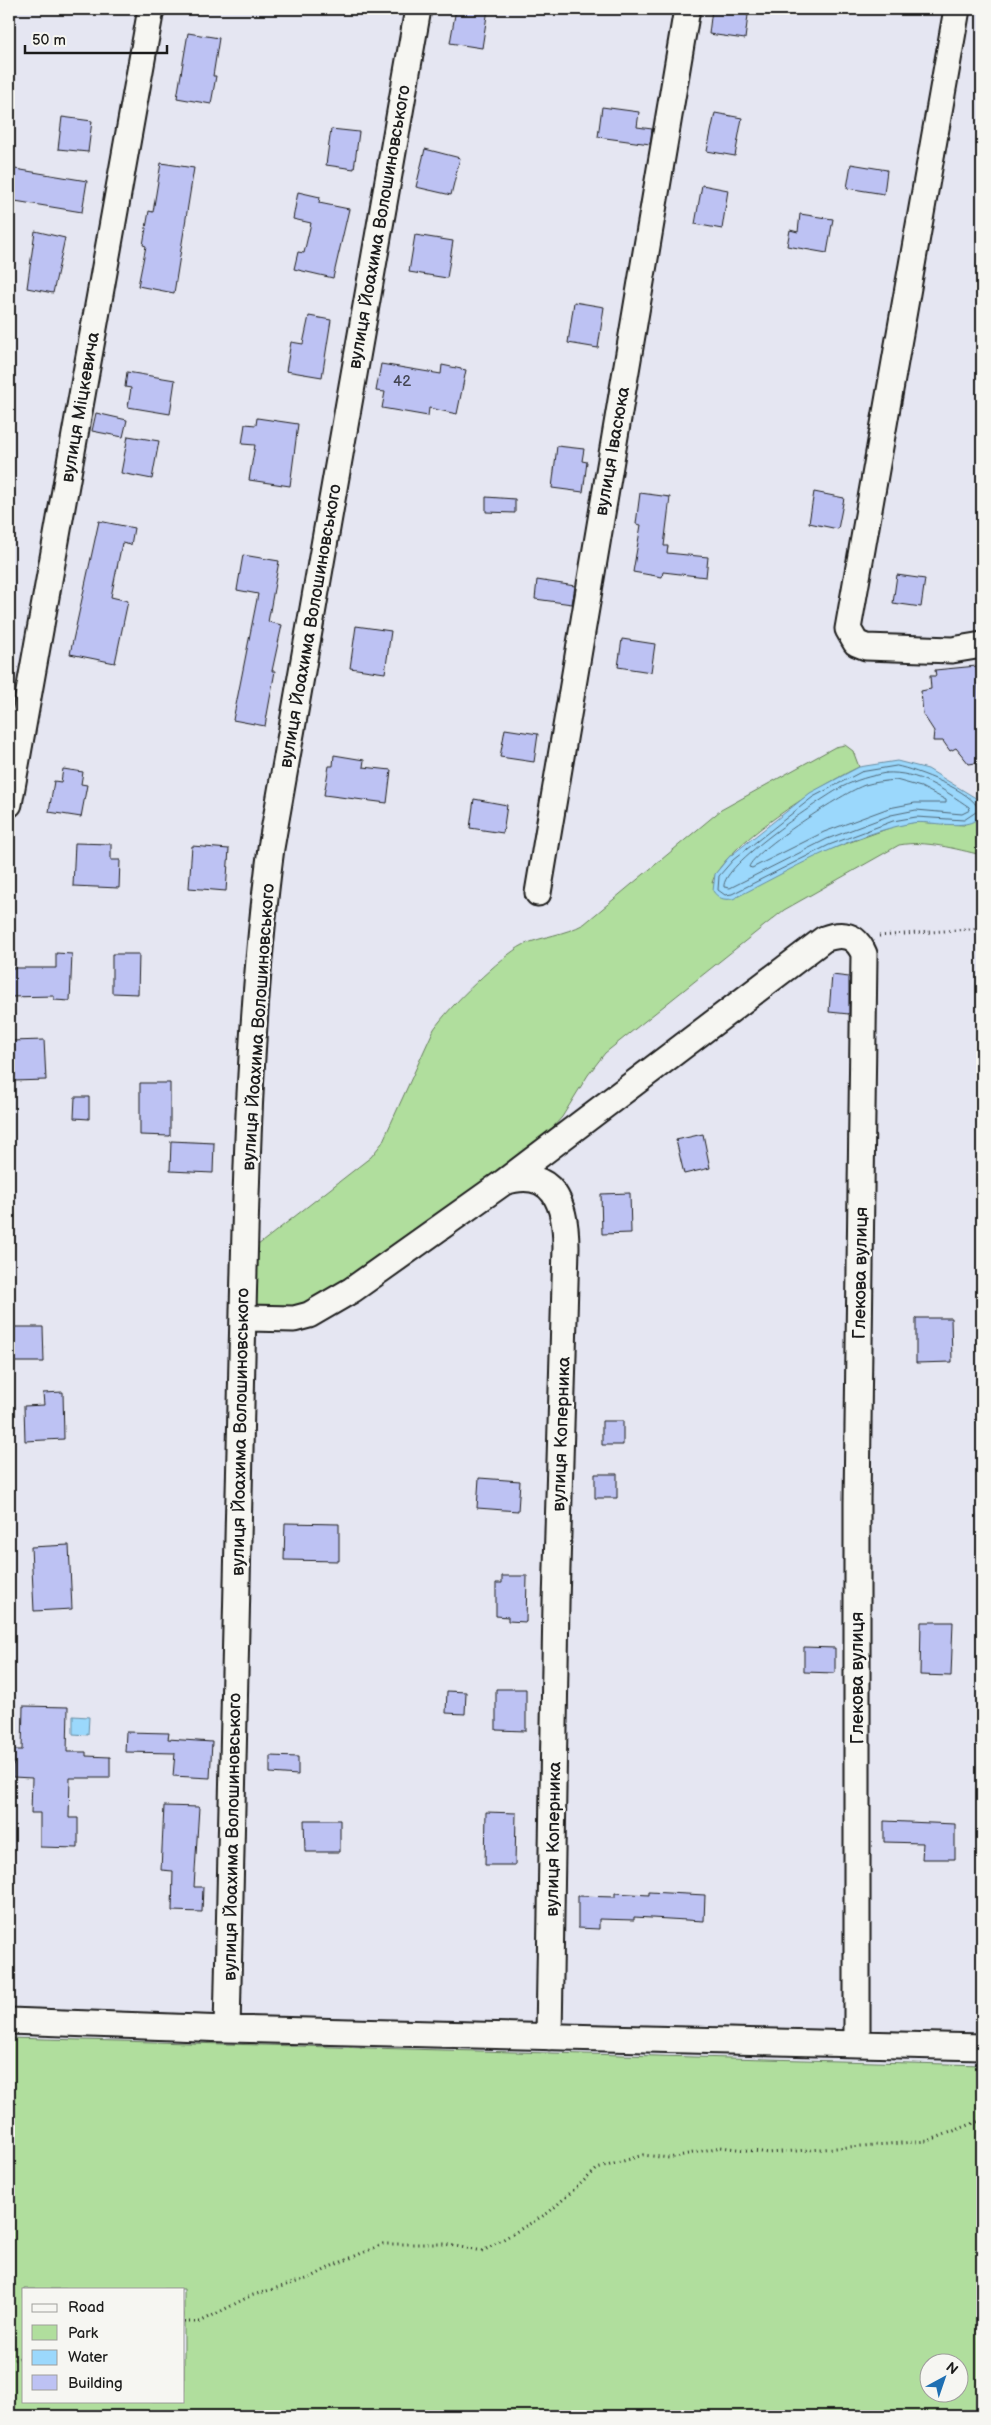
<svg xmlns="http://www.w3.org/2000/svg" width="991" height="2425" viewBox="0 0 991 2425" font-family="'Balsamiq Sans',sans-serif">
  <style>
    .green { fill: #b0de9d; stroke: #667d5c; fill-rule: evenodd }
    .water { fill: #9bd8fc; stroke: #688da2 }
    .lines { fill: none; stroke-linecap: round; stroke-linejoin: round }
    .shore { stroke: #4f6776; stroke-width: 1 }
    .building { fill: #bdc2f3; stroke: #1c1c1c }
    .minor-casing { stroke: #1c1c1c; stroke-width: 29 }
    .path { stroke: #1c1c1c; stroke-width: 3; stroke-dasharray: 1 4; stroke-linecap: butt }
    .minor { stroke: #f6f6f2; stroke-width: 25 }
    .labels { text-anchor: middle; stroke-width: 5; stroke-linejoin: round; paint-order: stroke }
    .number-label { font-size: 15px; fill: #444652 }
    .street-label { font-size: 18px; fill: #1c1c1c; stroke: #f6f6f2 }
  </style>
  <rect width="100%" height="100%" fill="#e5e6f2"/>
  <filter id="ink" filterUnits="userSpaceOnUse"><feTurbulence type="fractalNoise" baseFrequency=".02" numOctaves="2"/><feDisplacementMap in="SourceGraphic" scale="10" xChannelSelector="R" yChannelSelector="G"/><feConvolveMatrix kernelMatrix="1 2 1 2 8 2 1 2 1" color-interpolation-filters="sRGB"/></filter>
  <g filter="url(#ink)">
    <path class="green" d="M845,745L853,751L859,767C824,783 722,846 712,883L831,849L895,826L916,822L964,825L982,808L979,800H982V855C955,849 926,840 899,845L784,910L605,1053L588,1075L562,1117L504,1182L338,1299L243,1318L244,1256L371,1157L382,1143L434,1029C448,1008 501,956 523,945C543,936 564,935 584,924L721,810L835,747Z
      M9,2038L982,2065V2416H9ZM24,2289H184V2401H24ZM928,2362H958V2392H928Z"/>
    <path class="water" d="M897,761L928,769L979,800C991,839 931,819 912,823C848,835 790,870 733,899C723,900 719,899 713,891L715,874L729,857L810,793L859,767Z
      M73,1716L89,1717L88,1735L73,1734Z"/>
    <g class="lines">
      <path class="shore" d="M897,766C916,770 973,791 979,810L964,820L916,817L893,821L829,845L732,894L725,895L718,890L719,876L733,860L813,797L861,772Z
        M886,773C918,771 944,790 969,807L970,810L962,814L916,810L891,815L827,839L730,888L724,887C721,865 821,799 842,787C856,780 870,776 886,773Z
        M896,780L921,787L946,800V803H915L889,808L824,832L752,868L749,867C753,851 846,791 865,785C875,782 886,781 896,780Z"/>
    </g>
    <path class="building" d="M456,9H488L482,48L450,43Z
      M712,9L748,15L745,39L709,34Z
      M188,33L219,38L213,76H216L211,104L177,98Z
      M602,107L639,112L637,127L652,129L650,144L598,137Z
      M715,113L742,118L735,156L707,151Z
      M62,117L92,121L88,152L58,149Z
      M331,129L359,132L354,169L326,165Z
      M425,149L460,158L451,195L416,187Z
      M161,163L194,168L174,293L138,286L146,246L143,245L149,211L153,212Z
      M851,164L887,170L884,194L847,188Z
      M9,168L87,181L82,212L9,200Z
      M702,185L728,190L722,229L695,224Z
      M298,192L320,197L319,203L349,209L333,278L294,269L298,252L304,253L311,223L293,219Z
      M800,214L833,219L827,253L787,246L790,230L798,232Z
      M35,231L65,238L53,293L27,288Z
      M415,235L453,241L447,278L409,272Z
      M574,302L604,307L598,348L568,343Z
      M309,316L331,320L322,377L286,371L291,342L303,344Z
      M381,364L441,374L442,365L466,370L457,414L429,408L428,416L382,408L385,392L376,391Z
      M127,372L175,380L170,414L128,407L131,388L125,387Z
      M96,413L127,420L123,437L92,431Z
      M257,418L298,424L290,486L249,480L255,445L242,444L245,424L256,425Z
      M128,436L159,441L152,479L121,473Z
      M557,446L584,449L582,461L587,462L583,492L552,488Z
      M814,492L844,498L838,529L809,523Z
      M640,493L670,497L664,546H668L667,553L708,557L706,577L663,572L662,577L633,572L641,525L636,524Z
      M486,497L515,499V513L486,512Z
      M99,521L134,528L131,545L122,543L111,597L128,601L115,663L70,654Z
      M243,555L279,561L268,622L282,625L272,671H275L265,726L233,720L258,594L237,590Z
      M897,575L925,579L921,607L893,603Z
      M537,580L575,586L572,604L535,599Z
      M356,626L391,631L385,673L350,668Z
      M622,639L655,644L651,672L618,667Z
      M977,666L980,718L982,721V762L969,764L956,748L950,751L943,741H933L934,731L923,714L921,691L931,689L930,676H936L935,670Z
      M505,729L538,734L534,762L500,757Z
      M334,755L364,760L363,767L391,770L387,803L324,795L329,766H333Z
      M63,769L83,772L81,784L87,785L81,817L49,812L54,781L61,782Z
      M474,799L507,805L503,833L470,828Z
      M75,843L111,844V860H120L119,888L73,886Z
      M192,846L229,849L226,891L189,888Z
      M56,953L72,954L70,1001L54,1000V996L9,997V968H56Z
      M112,954H139L138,994L112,993Z
      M832,975L849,977V1014L829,1012Z
      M44,1040L46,1080L13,1081L11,1041Z
      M140,1083H170V1136L140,1135Z
      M75,1097H89V1119L74,1118Z
      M703,1134L710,1168L684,1174L676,1140Z
      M171,1141L214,1143L213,1173L170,1171Z
      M630,1193L631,1233L602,1234L601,1194Z
      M916,1318H951L952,1362L916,1363Z
      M11,1327H43L44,1362H12Z
      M63,1392L64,1439L25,1441L24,1406L44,1405L43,1393Z
      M602,1421H623V1445H602Z
      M595,1474H617V1498H595Z
      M479,1478L520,1481L518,1511L477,1508Z
      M285,1523L339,1524V1561L284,1560Z
      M69,1545L72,1609L34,1611L31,1547Z
      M502,1576H527L526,1622L508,1621V1617L496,1616V1583H502Z
      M921,1622H953L951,1676L920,1675Z
      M804,1647L835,1648V1673L804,1672Z
      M496,1689H526V1731L496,1730Z
      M447,1691L466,1692L465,1714L446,1713Z
      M23,1706L68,1707L67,1752H86V1756L110,1757V1778H70L69,1818H78V1848L40,1847V1813H31L32,1778L13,1777L14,1750H22Z
      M126,1732L169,1733L168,1739L212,1742L210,1778L173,1776L175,1753L125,1752Z
      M270,1756L298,1757V1775L270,1773Z
      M164,1806L199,1807L194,1887H203L202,1912L172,1911L173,1871L161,1870Z
      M486,1812L516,1813L515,1865H485Z
      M304,1820H340V1852H305Z
      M884,1821L955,1824V1859H922L923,1843L884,1842Z
      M649,1892L705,1895L704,1921L634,1917V1920L599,1919V1929L578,1928V1896L615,1897V1893L649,1895Z"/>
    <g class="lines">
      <g class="minor-casing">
        <path id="minor" d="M957,9L848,629L856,643L866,647L952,650L982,645
          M9,804L151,9
          M538,893L687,9
          M504,1182L824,939C843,932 856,935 864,954L857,1503V2043
          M243,1318L294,1319L309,1315L352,1290L504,1182C554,1166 566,1206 566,1247L556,1603L549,2037
          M9,2021L227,2029L982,2047
          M227,2029C232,1821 236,1613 241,1405C245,1220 247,1032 271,848L418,9"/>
      </g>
      <path class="path" d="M879,936L982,928
        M184,2322H200L250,2296L310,2278L332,2266L383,2244H444L483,2251L548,2213L597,2169L643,2155L669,2158L721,2147L769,2153L928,2141L982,2120
        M9,2361L24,2357"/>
      <use href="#minor" class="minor"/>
    </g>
  </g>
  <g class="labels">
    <g class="number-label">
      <text x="402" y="386">42</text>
    </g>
    <g class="street-label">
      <text transform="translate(379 227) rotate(-80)" y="6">вулиця Йоахима Волошиновського</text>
      <text transform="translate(80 407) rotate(-80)" y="6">вулиця Міцкевича</text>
      <text transform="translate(612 451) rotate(-80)" y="6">вулиця Івасюка</text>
      <text transform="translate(310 626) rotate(-80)" y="6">вулиця Йоахима Волошиновського</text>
      <text transform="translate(258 1027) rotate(-86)" y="6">вулиця Йоахима Волошиновського</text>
      <text transform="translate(860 1273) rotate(-89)" y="6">Глекова вулиця</text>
      <text transform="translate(240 1432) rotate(-89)" y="6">вулиця Йоахима Волошиновського</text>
      <text transform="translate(561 1434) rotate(-88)" y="6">вулиця Коперника</text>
      <text transform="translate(857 1678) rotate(-90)" y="6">Глекова вулиця</text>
      <text transform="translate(232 1837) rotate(-89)" y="6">вулиця Йоахима Волошиновського</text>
      <text transform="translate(553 1839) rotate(-89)" y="6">вулиця Коперника</text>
    </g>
  </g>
  <rect width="991" height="2425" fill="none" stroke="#f6f6f2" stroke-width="30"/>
  <rect x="15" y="15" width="961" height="2395" fill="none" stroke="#1c1c1c" stroke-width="2" filter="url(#ink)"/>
  <rect x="22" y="2288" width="162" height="115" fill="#f6f6f2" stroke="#9f9f9c"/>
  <rect x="32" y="2304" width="25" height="8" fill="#f6f6f2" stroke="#9f9f9c"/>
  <text x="68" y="2312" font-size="15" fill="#1c1c1c">Road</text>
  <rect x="32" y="2325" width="25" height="15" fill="#b0de9d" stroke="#9f9f9c"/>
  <text x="68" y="2338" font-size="15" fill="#1c1c1c">Park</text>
  <rect x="32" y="2350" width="25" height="15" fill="#9bd8fc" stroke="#9f9f9c"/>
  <text x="68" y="2362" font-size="15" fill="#1c1c1c">Water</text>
  <rect x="32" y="2375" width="25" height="15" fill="#bdc2f3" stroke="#9f9f9c"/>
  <text x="68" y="2388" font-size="15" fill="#1c1c1c">Building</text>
  <g transform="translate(944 2378) rotate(40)"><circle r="24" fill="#f6f6f2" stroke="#9f9f9c"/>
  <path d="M0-4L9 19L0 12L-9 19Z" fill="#1f6fb2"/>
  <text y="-8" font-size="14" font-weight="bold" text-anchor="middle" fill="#1c1c1c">N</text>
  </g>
  <path d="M25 45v8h142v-8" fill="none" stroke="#1c1c1c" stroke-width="2.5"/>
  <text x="32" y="45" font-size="15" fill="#1c1c1c" stroke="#f6f6f2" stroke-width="4" paint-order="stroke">50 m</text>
</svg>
